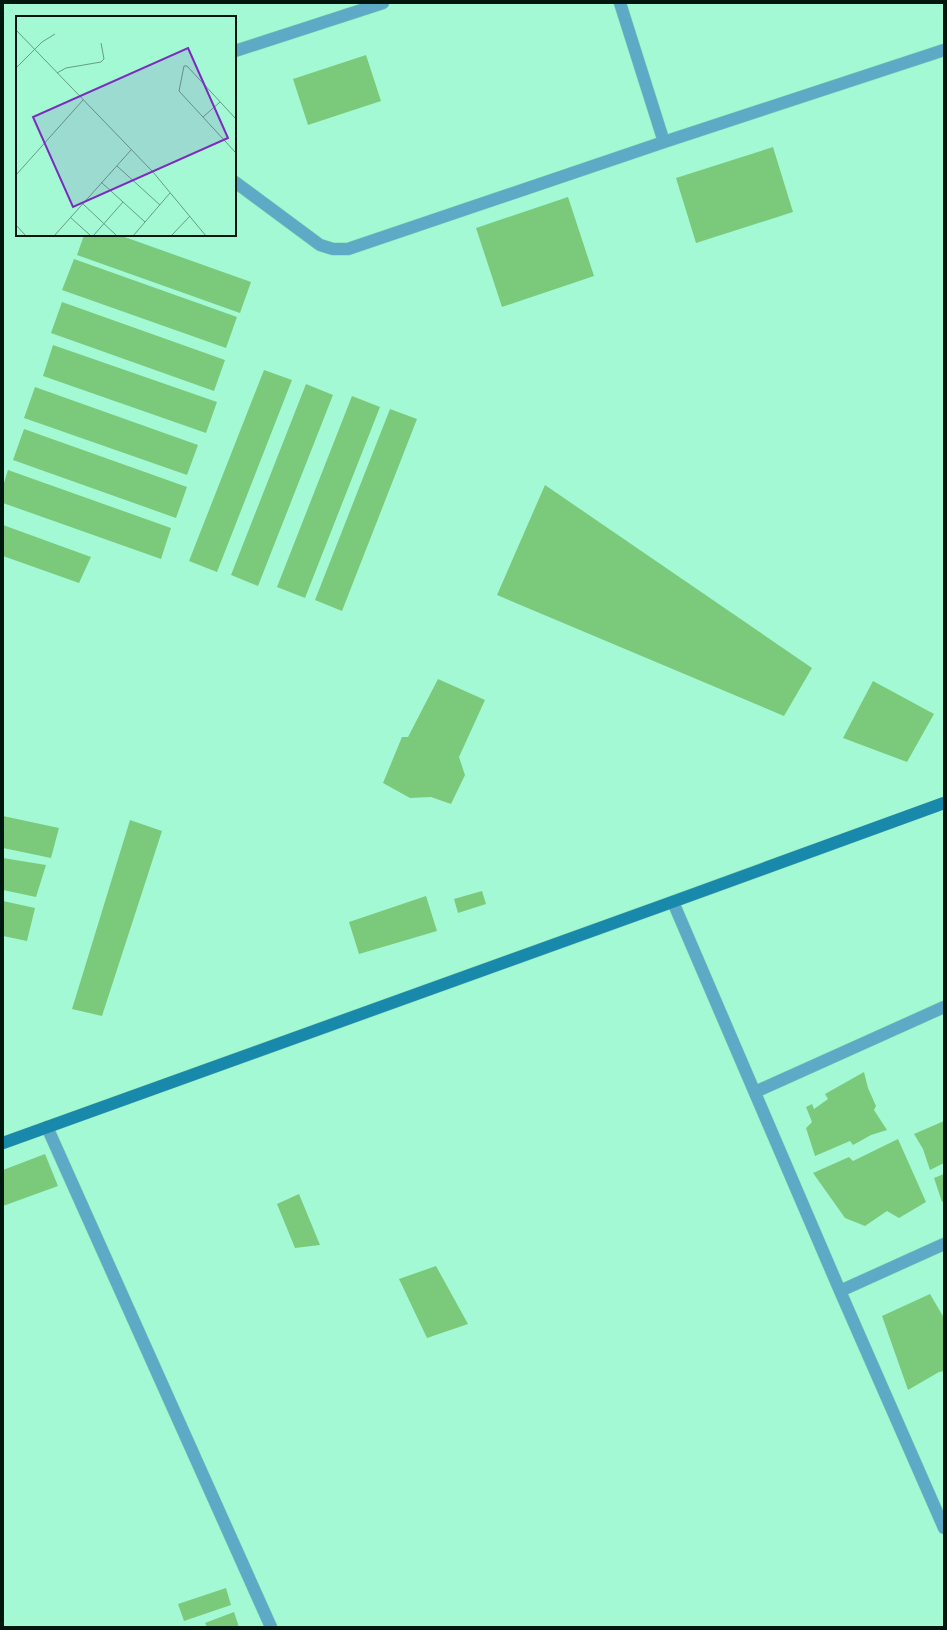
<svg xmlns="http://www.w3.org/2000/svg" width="947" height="1630" viewBox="0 0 947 1630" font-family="Poppins,sans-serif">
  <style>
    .building { fill: #7bca7c }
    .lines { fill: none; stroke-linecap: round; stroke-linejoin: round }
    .street-casing { stroke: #89d5b3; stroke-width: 13 }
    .secondary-casing { stroke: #89d5b3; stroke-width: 13 }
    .street { stroke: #5daac6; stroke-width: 12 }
    .secondary { stroke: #1889ab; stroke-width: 12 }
    .inset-road { fill: none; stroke: #629f84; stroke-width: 1 }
    .view { fill: #7b2cbf; fill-opacity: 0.15; stroke: #7b2cbf; stroke-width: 2 }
    .inset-edge { fill: none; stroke: #00170d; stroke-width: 2 }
  </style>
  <rect width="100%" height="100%" fill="#a3f9d3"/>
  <path class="building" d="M366,55L381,101L308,125L293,79Z
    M773,147L793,212L696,243L676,178Z
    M568,197L594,276L502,307L476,228Z
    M84,235H119L251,282L240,313L77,255Z
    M74,259L237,317L226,348L62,290Z
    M62,302L225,360L214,391L51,333Z
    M53,345L217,402L206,433L43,376Z
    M264,370L292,380L217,572L189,561Z
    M306,384L333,395L258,586L231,575Z
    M35,387L198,445L187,475L24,418Z
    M352,396L380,407L305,598L277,587Z
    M390,409L417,419L342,611L315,600Z
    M24,429L187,487L176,518L13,460Z
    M8,470L171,528L161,559L3,503V486Z
    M545,485L812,668L784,716L497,595Z
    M3,525L91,557L79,583L3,556Z
    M438,679L485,700L459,757L465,775L451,804L431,797L410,798L383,783L402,737H408Z
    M873,681L934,714L907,762L843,738Z
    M3,816L59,828L51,858L3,848Z
    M130,820L162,831L102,1016L72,1009Z
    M3,858L46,865L36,897L3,890Z
    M482,891L486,904L458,913L454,899Z
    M426,896L437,931L359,954L349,922Z
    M3,901L35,908L27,941L3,936Z
    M864,1072L868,1088L876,1106L874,1110L887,1130L871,1135L853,1145L850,1141L815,1156L806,1128L812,1122L806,1107L812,1104L814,1109L828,1099L825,1094Z
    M944,1121V1163L930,1170L923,1149L914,1134Z
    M898,1139L926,1202L899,1218L887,1211L865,1226L845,1218L813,1173L849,1157L853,1161Z
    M45,1154L58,1186L3,1206V1170Z
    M944,1174V1201L942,1202L934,1178Z
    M299,1194L320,1245L295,1248L277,1204Z
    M436,1266L468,1324L427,1338L399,1279Z
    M930,1294L944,1318V1371L939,1372L908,1390L882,1316Z
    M226,1588L231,1605L184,1621L178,1604Z
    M234,1612L239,1627H207L205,1623Z"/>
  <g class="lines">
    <g class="street-casing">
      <path id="street" d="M620,3L664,142
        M235,51L383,3
        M235,182L320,245L333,249H348L664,142L944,50
        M673,902L840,1291L944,1528
        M755,1092L944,1007
        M47,1127L271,1627
        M840,1291L944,1244"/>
    </g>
    <g class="secondary-casing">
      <path id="secondary" d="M3,1143C317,1029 631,918 944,803"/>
    </g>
    <use href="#street" class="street"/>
    <use href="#secondary" class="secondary"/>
  </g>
  <g transform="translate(16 16)">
    <rect width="220" height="220" fill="#a3f9d3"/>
    <path class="inset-road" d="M0,14L137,156L190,220M0,52L26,26L39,18M41,57L50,52L85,46L88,43L85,27M187,101L204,86M220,103L171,50H168L163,75L220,137M101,150L144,189M0,159L67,84M85,166L129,206M66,187L101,220M54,201L75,220M0,209L10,220M38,220L115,134M77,220L107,186M117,220L154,177M155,220L174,200"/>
    <path class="view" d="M172,32L212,122L57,191L17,101Z"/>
    <rect width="220" height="220" class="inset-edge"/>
  </g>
  <rect width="947" height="1630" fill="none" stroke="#00170d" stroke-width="8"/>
</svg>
